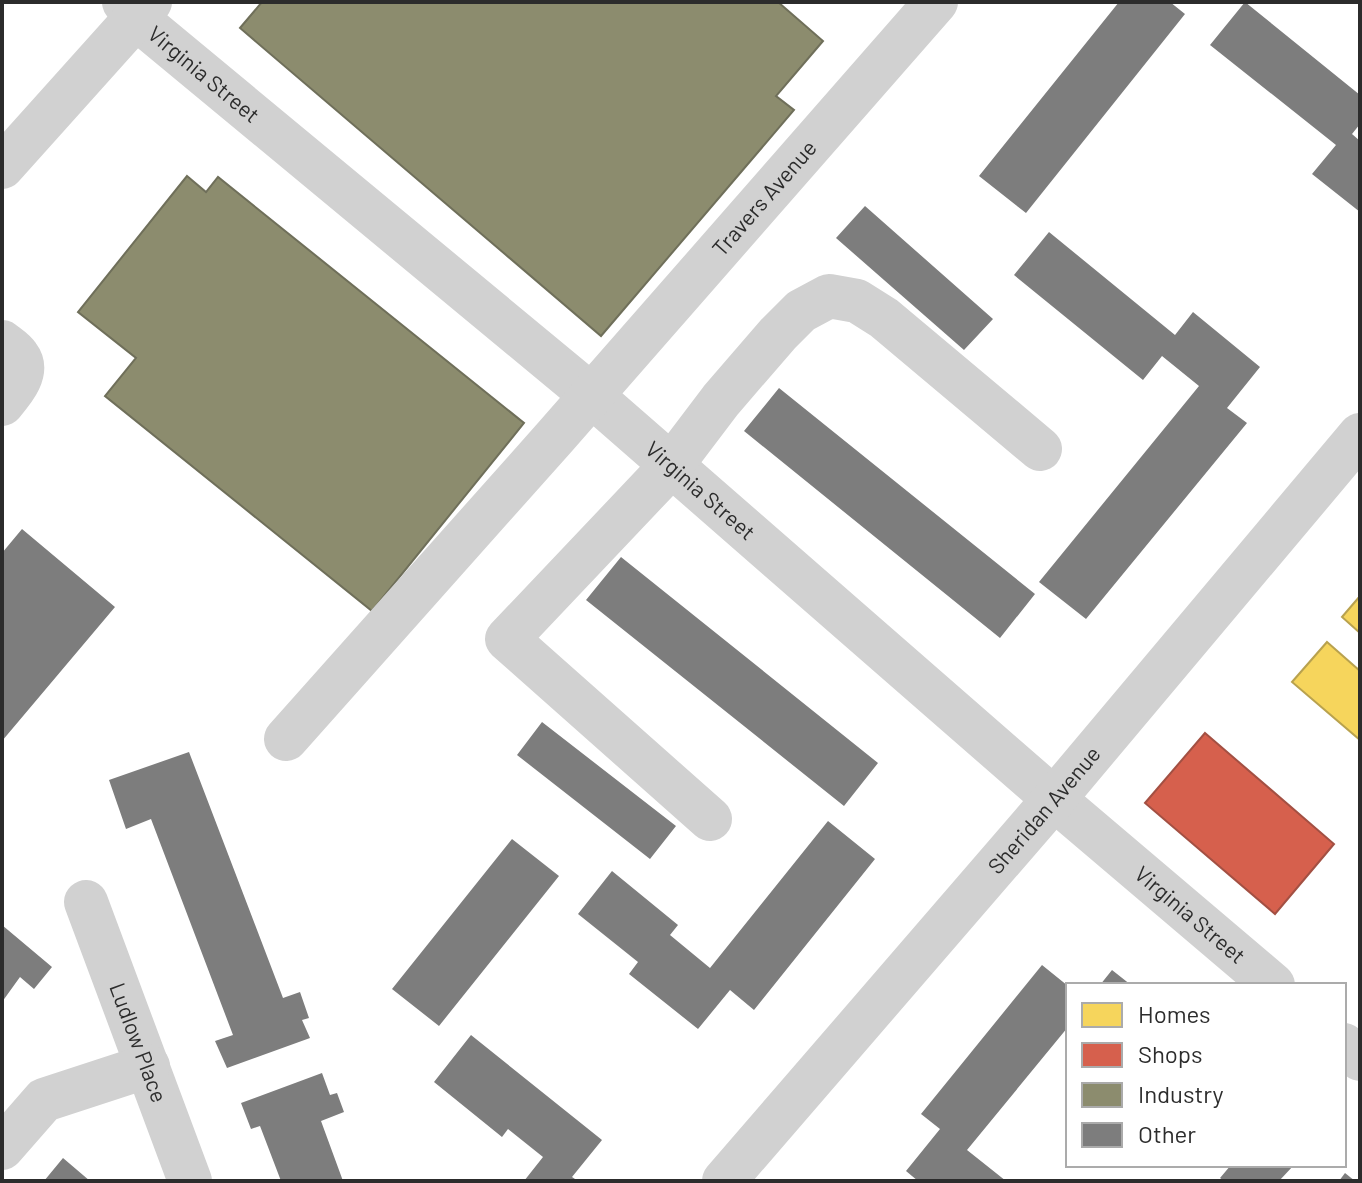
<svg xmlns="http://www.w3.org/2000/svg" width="1362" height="1183" viewBox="0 0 1362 1183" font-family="Barlow,sans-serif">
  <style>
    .homes { fill: #f6d55c; stroke: #b9a24e; stroke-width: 2 }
    .shops { fill: #d6604d; stroke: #a35043; stroke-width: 2 }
    .industry { fill: #8c8c6e; stroke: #6f6f5a; stroke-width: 2 }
    .building { fill: #7d7d7d }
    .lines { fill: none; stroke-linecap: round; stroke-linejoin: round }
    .minor { stroke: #d1d1d1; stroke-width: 44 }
    .labels { text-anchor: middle; stroke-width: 8; stroke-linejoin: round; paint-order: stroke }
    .street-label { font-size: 22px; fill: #2c2c2c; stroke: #fff }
  </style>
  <rect width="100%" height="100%" fill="#fff"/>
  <path class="homes" d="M1360,596V633L1342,617Z
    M1327,642L1360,671V740L1292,682Z"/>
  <path class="shops" d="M1205,733L1334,844L1275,914L1145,803Z"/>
  <path class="industry" d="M262,2H778L823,41L776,96L794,110L601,336L240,28Z
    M187,176L206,192L218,177L524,423L372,611L105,396L136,358L78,312Z"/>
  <path class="building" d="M1119,2H1170L1185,14L1026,213L979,176Z
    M1245,2L1360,95V124L1352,134L1360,141V212L1312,174L1336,145L1210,45Z
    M865,206L993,319L964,350L836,238Z
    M1049,232L1175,335L1193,312L1260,367L1227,408L1247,423L1086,619L1039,582L1199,386L1162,356L1143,380L1014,275Z
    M779,388L1035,594L1000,638L744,431Z
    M22,529L115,607L2,741V553Z
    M621,557L878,763L844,806L586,600Z
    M542,722L676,826L650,859L517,755Z
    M189,752L283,998L300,992L309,1018L302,1020L310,1038L227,1068L215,1041L233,1035L151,819L126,829L109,780Z
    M828,821L875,859L754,1010L730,990L698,1029L629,974L638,962L578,914L612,871L678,925L670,935L710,968Z
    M512,839L559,876L439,1026L392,989Z
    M2,925L52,967L34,989L20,977L2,1002Z
    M1042,965L1068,986V1027L967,1150L1006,1181H918L906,1171L940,1129L921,1114Z
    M1112,970L1131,985H1100Z
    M471,1035L602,1140L572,1177L578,1181H524L543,1157L508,1129L502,1137L434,1082Z
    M322,1073L330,1095L337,1093L344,1112L321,1121L343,1181H281L260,1126L251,1129L241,1103Z
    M63,1158L90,1181H44Z
    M1231,1165H1294L1279,1181H1224L1220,1178Z
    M1345,1173L1355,1181H1339Z"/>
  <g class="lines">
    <g class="minor">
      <path id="s1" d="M124,2L136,18L591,395L1054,799L1273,985"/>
      <path d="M2,167L150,2"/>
      <path d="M2,342C7,346 14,350 18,356C30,372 13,391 2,404"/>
      <path id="s2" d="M286,739L555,437L936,2"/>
      <path d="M710,819L507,639L671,466L721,400L778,334L801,311L829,296L857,301L884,318L1040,449"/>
      <path id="s3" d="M86,902L190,1181"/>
      <path d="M1344,1045L1360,1059"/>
      <path d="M2,1148L44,1100L148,1066"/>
      <path id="s4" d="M724,1181L1054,799L1360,435"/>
    </g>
  </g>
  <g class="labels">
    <g class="street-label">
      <text dy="8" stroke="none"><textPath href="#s1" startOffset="108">Virginia Street</textPath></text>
      <text dy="8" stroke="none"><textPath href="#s2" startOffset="722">Travers Avenue</textPath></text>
      <text dy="8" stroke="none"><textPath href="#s1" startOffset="756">Virginia Street</textPath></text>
      <text dy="8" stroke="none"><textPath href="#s4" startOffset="490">Sheridan Avenue</textPath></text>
      <text dy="8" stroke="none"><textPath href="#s1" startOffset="1404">Virginia Street</textPath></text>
      <text dy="8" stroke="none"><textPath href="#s3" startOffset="150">Ludlow Place</textPath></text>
    </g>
  </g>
  <rect width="1362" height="1183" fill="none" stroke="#2c2c2c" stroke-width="8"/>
  <rect x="1066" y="983" width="280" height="184" fill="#ffffff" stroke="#ababab" stroke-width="2"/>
  <rect x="1082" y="1003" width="40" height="24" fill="#f6d55c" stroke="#ababab" stroke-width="2"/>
  <text x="1138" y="1023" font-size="24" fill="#2c2c2c">Homes</text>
  <rect x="1082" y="1043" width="40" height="24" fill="#d6604d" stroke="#ababab" stroke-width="2"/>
  <text x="1138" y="1063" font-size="24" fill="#2c2c2c">Shops</text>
  <rect x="1082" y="1083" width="40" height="24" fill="#8c8c6e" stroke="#ababab" stroke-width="2"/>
  <text x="1138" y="1103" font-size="24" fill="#2c2c2c">Industry</text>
  <rect x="1082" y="1123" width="40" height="24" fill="#7d7d7d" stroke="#ababab" stroke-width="2"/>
  <text x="1138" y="1143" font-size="24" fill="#2c2c2c">Other</text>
</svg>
